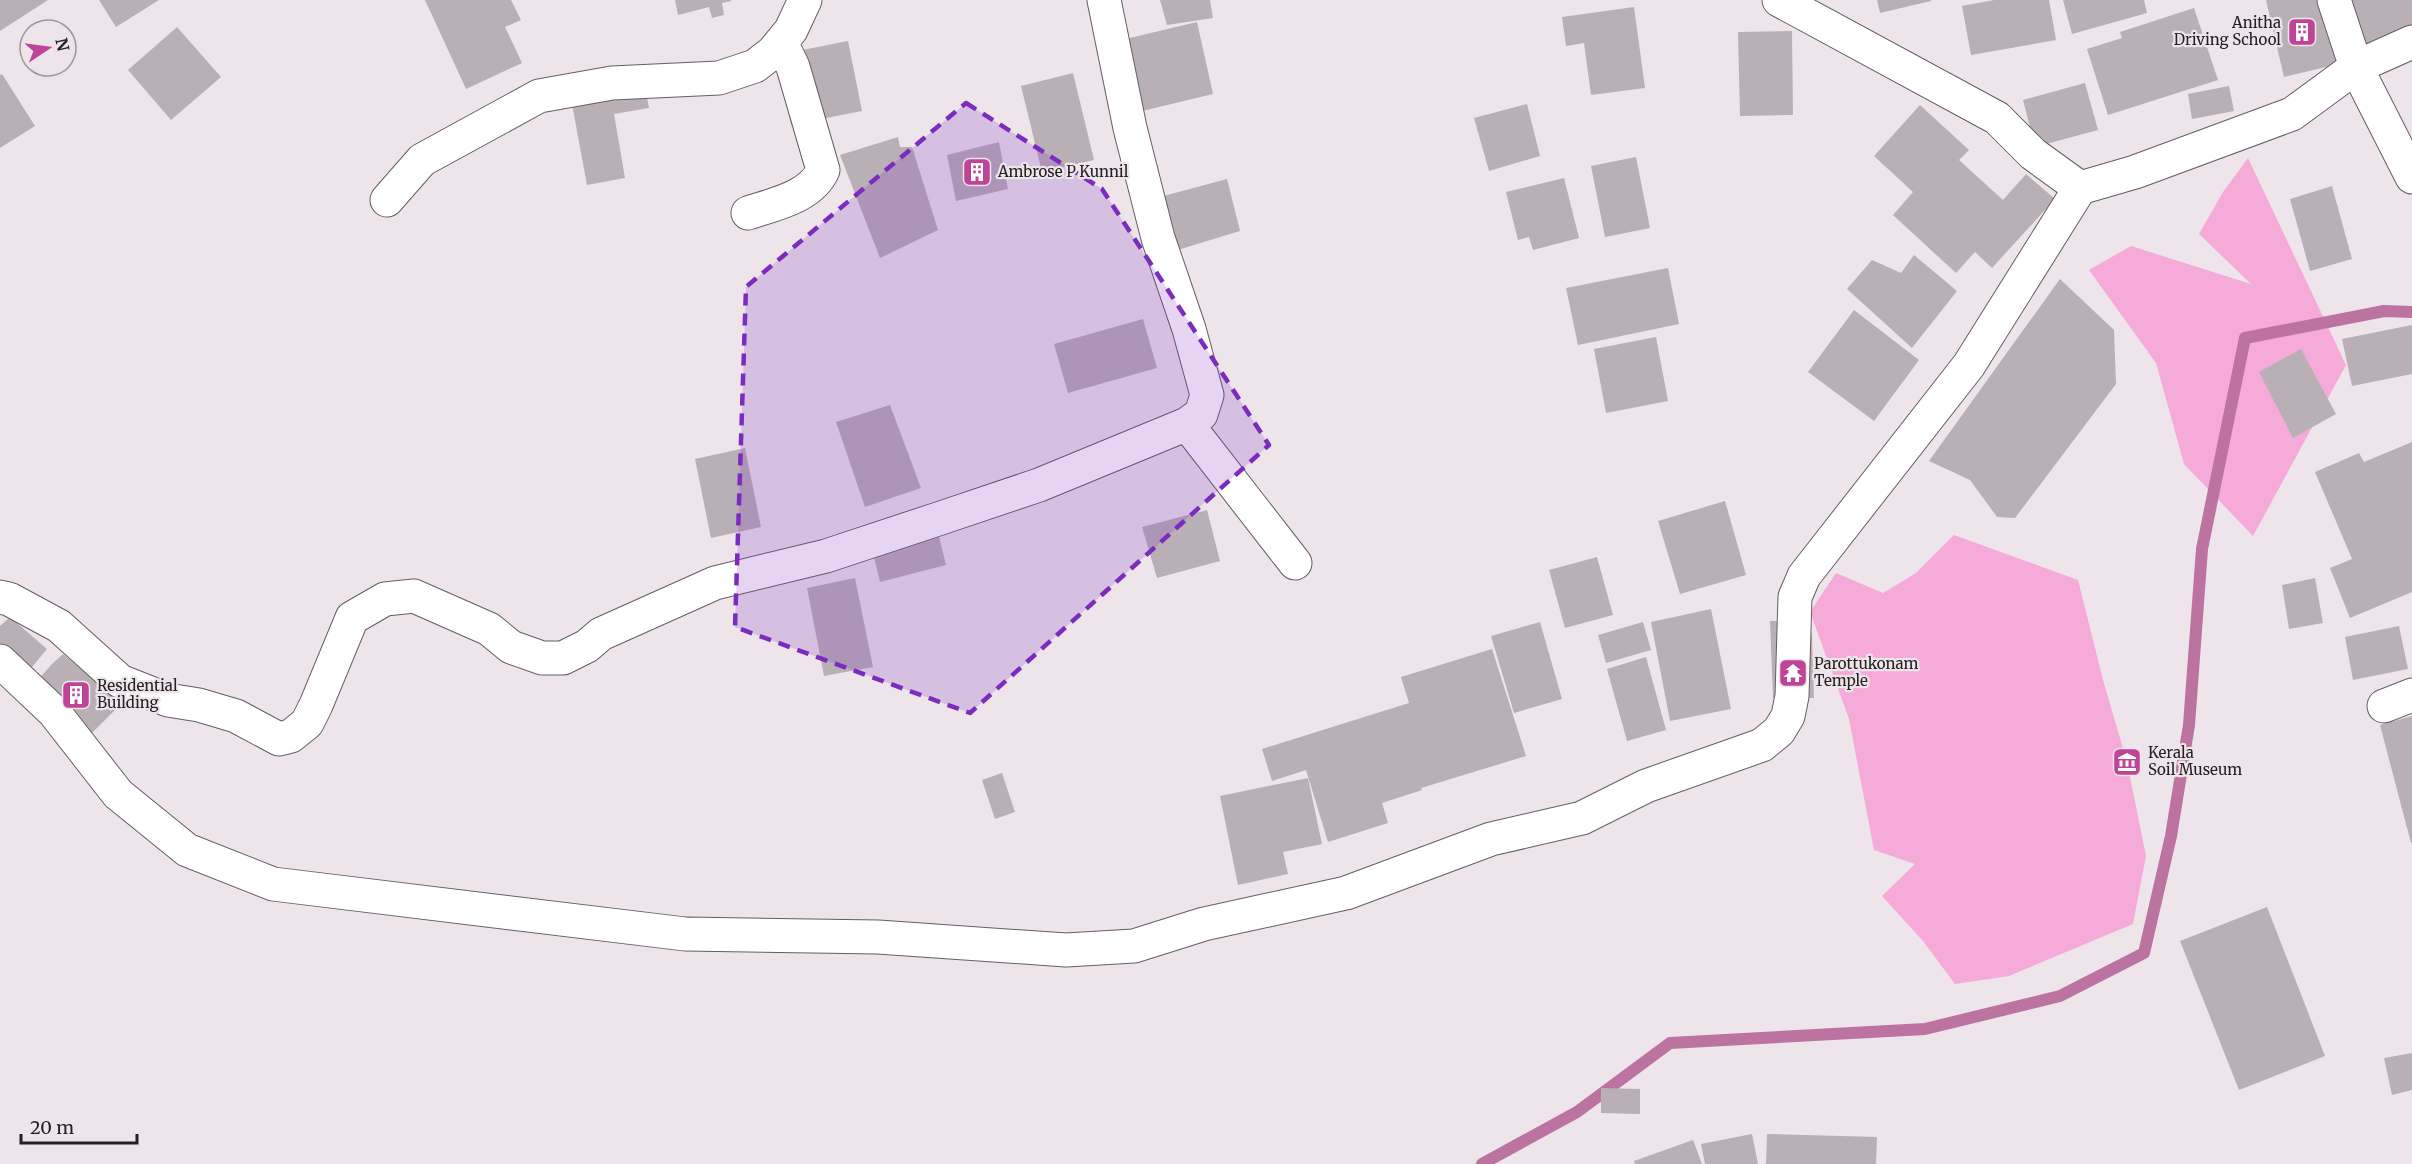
<svg xmlns="http://www.w3.org/2000/svg" width="2412" height="1164" viewBox="0 0 2412 1164" font-family="Merriweather,serif">
  <style>
    .green { fill: #f6aad8 }
    .lines { fill: none; stroke-linecap: round; stroke-linejoin: round }
    .stream { stroke: #bc73a0; stroke-width: 12 }
    .building { fill: #b8b0b5 }
    .minor-casing { stroke: #655e62; stroke-width: 35 }
    .minor { stroke: #fff; stroke-width: 33 }
    .marked { fill: #7b2cbf; fill-opacity: 0.2; stroke: #7b2cbf; stroke-width: 4.5; stroke-dasharray: 12 8; stroke-linejoin: round }
    .labels { text-anchor: middle; stroke-width: 4.5; stroke-linejoin: round; paint-order: stroke }
    .poi-label { font-size: 15px; fill: #252123; stroke: #ede5ea; text-anchor: start }
  </style>
  <rect width="100%" height="100%" fill="#ede5ea"/>
  <path class="green" d="M2248,158L2346,365L2253,536L2184,464L2156,363L2089,270L2131,246L2251,284L2199,234L2223,192Z
    M1954,535L2078,580L2103,680L2127,762L2146,856L2133,924L2009,976L1955,984L1923,941L1882,896L1915,864L1874,850L1849,719L1810,612L1836,573L1883,593L1916,573Z"/>
  <g class="lines">
    <path class="stream" d="M1482,1164L1577,1112L1670,1043L1925,1029L2060,996L2144,953L2171,836L2189,725L2202,549L2245,338L2384,311L2412,312"/>
  </g>
  <path class="building" d="M0,0H48L0,31Z
    M99,0H159L116,27Z
    M425,0H511L521,20L505,27L522,63L466,89Z
    M675,0H731V1L722,3L724,15L712,18L709,7L678,15Z
    M1160,0H1210L1213,18L1167,25Z
    M1877,0H1931V1L1880,13Z
    M1994,0H2049L2056,40L1971,55L1962,6Z
    M2063,0H2144L2147,13L2072,34Z
    M2266,0H2323L2338,64L2284,77Z
    M2348,0H2412V34L2362,49Z
    M1634,7L1645,88L1591,95L1584,43L1566,46L1562,17Z
    M2194,8L2218,80L2108,115L2087,49L2122,38L2120,32Z
    M1197,22L1213,94L1134,113L1117,41Z
    M177,27L221,77L171,120L128,70Z
    M1792,31L1793,115L1740,116L1738,32Z
    M848,41L862,111L791,125L777,55Z
    M1073,73L1094,160L1042,172L1021,86Z
    M2,74L35,126L0,148V75Z
    M2085,83L2098,130L2035,147L2023,100Z
    M2229,86L2234,111L2192,119L2188,94Z
    M646,91L649,108L614,114L625,178L587,185L572,104Z
    M1527,104L1540,156L1489,171L1474,118Z
    M1920,105L1969,150L1959,160L2003,200L2026,174L2055,199L1992,268L1975,252L1956,273L1893,215L1913,192L1874,156Z
    M898,137L900,147H912L938,230L880,258L840,155Z
    M999,142L1008,189L956,201L947,155Z
    M1636,157L1650,228L1605,237L1591,166Z
    M1564,178L1579,238L1533,250L1529,237L1518,240L1506,192Z
    M1227,179L1240,231L1171,252L1156,198Z
    M2332,186L2352,259L2310,271L2290,199Z
    M1914,255L1957,291L1912,348L1847,289L1872,260L1901,273Z
    M1668,268L1679,324L1578,345L1566,288Z
    M2060,279L2114,330L2116,384L2015,518L1997,517L1970,480L1929,461Z
    M1854,310L1919,360L1874,421L1808,372Z
    M1143,319L1157,368L1068,393L1054,344Z
    M2412,325V374L2352,386L2342,339Z
    M1656,337L1668,401L1606,413L1594,349Z
    M2301,349L2336,414L2293,438L2259,372Z
    M890,405L921,488L865,507L836,422Z
    M2412,442V592L2350,618L2330,568L2352,559L2315,472L2359,453L2364,462Z
    M745,448L761,527L711,538L695,459Z
    M1725,501L1746,575L1680,594L1658,521Z
    M1207,510L1220,561L1157,578L1142,527Z
    M936,524L946,565L880,582L870,540Z
    M1597,557L1613,615L1565,628L1549,570Z
    M855,578L873,667L824,676L807,588Z
    M2315,578L2323,623L2289,629L2282,585Z
    M1711,609L1731,709L1670,721L1651,622Z
    M10,617L47,649L17,685L0,665V626Z
    M1770,621H1808L1812,635L1814,698H1773Z
    M1540,622L1562,699L1514,713L1491,636Z
    M1643,622L1651,650L1606,663L1598,635Z
    M2399,626L2408,669L2353,680L2345,637Z
    M1492,649L1526,756L1421,788L1422,790L1382,803L1388,823L1328,842L1306,770L1272,781L1262,749L1409,703L1401,677Z
    M63,654L122,703L86,739L33,686L51,665Z
    M1646,657L1666,730L1627,741L1607,669Z
    M2412,716V843H2411L2380,725Z
    M1002,773L1015,812L995,819L982,780Z
    M1308,778L1322,844L1283,852L1288,874L1238,885L1220,796Z
    M2267,907L2325,1056L2239,1090L2180,941Z
    M2412,1053V1090L2392,1095L2384,1058Z
    M1601,1088L1640,1089V1114L1601,1113Z
    M1752,1134L1758,1164H1705L1701,1144Z
    M1767,1134L1877,1137L1876,1164H1766Z
    M1693,1140L1702,1164H1635L1634,1161Z"/>
  <g class="lines">
    <g class="minor-casing">
      <path id="minor" d="M1779,0L1997,118L2033,154L2080,188
        M2334,0L2356,67L2412,177
        M387,200L422,160L539,96L612,83L719,78L755,66L773,52L791,30L805,0
        M748,213C775,204 811,197 823,170L793,67L781,42
        M1187,424L1295,563
        M0,597L9,599L59,626L120,681L168,700L199,705L236,716L279,739L291,736L307,723L316,705L352,618L385,599L414,596L489,629L511,647L542,658H563L587,646L601,634L715,583L826,556L938,519L1039,485L1187,424L1201,414L1207,395L1189,329L1158,238L1130,128L1104,0
        M0,661L54,712L118,794L187,850L273,884L685,934L878,937L1066,950L1134,946L1204,924L1346,893L1491,839L1582,818L1646,786L1762,745L1779,731L1788,716L1792,696L1795,597L1804,576L1969,365L2080,188L2135,172L2292,114L2356,67L2412,42
        M2384,706L2412,695"/>
    </g>
    <use href="#minor" class="minor"/>
  </g>
  <path class="marked" d="M966,103L1102,189L1269,445L970,713L735,627L746,287Z"/>
  <defs>
    <g id="building-square" transform="scale(1.5)"><rect x="-9" y="-9" width="18" height="18" rx="4" fill="#bf4497" stroke="#ede5ea"/><path d="M-4-6H4V6H1V3H-1V6H-4ZM-2.5-4.3h1.7v1.8h-1.7ZM.8-4.3h1.7v1.8H.8ZM-2.5-1h1.7V.8h-1.7ZM.8-1h1.7V.8H.8Z" fill="#fff"/></g>
    <g id="temple-square" transform="scale(1.5)"><rect x="-9" y="-9" width="18" height="18" rx="4" fill="#bf4497" stroke="#ede5ea"/><path d="M0-6L5-2H3V0L6.5 2.5H4V6H1.5V3h-3V6H-4V2.5H-6.5L-3 0V-2H-5Z" fill="#fff"/></g>
    <g id="museum-square" transform="scale(1.5)"><rect x="-9" y="-9" width="18" height="18" rx="4" fill="#bf4497" stroke="#ede5ea"/><path d="M0-6L6-3V-2H-6V-3ZM-5-1h2V3h-2ZM-1-1h2V3h-2ZM3-1h2V3H3ZM-6 4H6V6H-6Z" fill="#fff"/></g>
  </defs>
  <g fill-rule="evenodd">
    <use href="#building-square" x="2302" y="32"/>
    <use href="#building-square" x="977" y="172"/>
    <use href="#temple-square" x="1793" y="673"/>
    <use href="#building-square" x="76" y="695"/>
    <use href="#museum-square" x="2127" y="762"/>
  </g>
  <g class="labels">
    <g class="poi-label">
      <text x="2281" y="28" text-anchor="end">Anitha<tspan x="2281" dy="17">Driving School</tspan></text>
      <text x="998" y="177">Ambrose P Kunnil</text>
      <text x="1814" y="669">Parottukonam<tspan x="1814" dy="17">Temple</tspan></text>
      <text x="97" y="691">Residential<tspan x="97" dy="17">Building</tspan></text>
      <text x="2148" y="758">Kerala<tspan x="2148" dy="17">Soil Museum</tspan></text>
    </g>
  </g>
  <g transform="translate(48 48) rotate(77)"><circle r="28" fill="#ede5ea" stroke="#9d979a" stroke-width="1.5"/>
  <path d="M0-4.5L10 22L0 15L-10 22Z" fill="#bf4497"/>
  <text y="-9" font-size="16" font-weight="bold" text-anchor="middle" fill="#252123">N</text>
  </g>
  <path d="M21 1134v9h116v-9" fill="none" stroke="#252123" stroke-width="3"/>
  <text x="30" y="1134" font-size="18" fill="#252123" stroke="#ede5ea" stroke-width="4.5" paint-order="stroke">20 m</text>
</svg>
